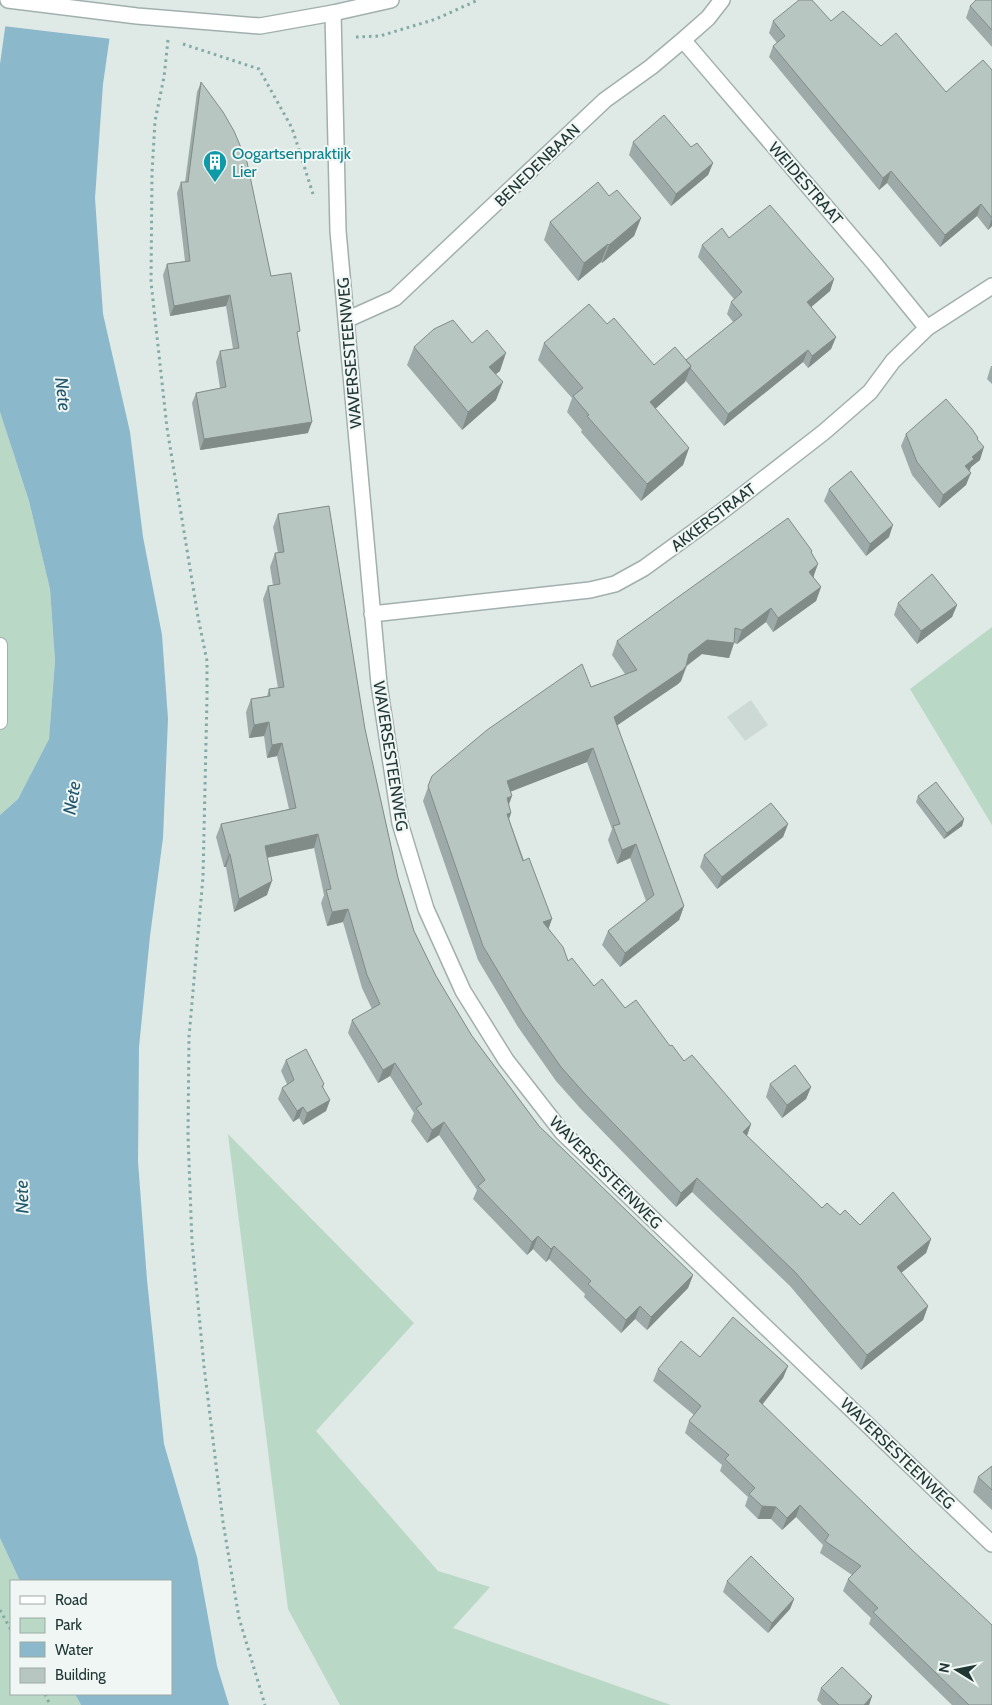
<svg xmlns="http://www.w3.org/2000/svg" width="992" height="1705" viewBox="0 0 992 1705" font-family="Cabin,sans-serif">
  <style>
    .built { fill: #cdd9d5 }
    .green { fill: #b9d9c6 }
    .water { fill: #8bb8ca }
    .pier { fill: #dfe9e6 }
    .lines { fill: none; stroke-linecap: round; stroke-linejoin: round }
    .service-casing { stroke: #a2b0ad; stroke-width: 16 }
    .minor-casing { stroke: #a2b0ad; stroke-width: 18 }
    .tertiary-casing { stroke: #a2b0ad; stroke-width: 18 }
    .path { stroke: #82aaa3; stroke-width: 3; stroke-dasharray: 2.5 4; stroke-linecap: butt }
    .service { stroke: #fff; stroke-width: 14 }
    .minor { stroke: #fff; stroke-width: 15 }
    .tertiary { stroke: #fff; stroke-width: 15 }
    .wall { fill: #9eaaa7 }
    .shaded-wall { fill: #818b88 }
    .building { fill: #b8c6c2; stroke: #818b88 }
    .labels { text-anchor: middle; stroke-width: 4; stroke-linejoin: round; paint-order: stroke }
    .culture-label { font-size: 16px; fill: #0d838f; stroke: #eff6f3; text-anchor: start }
    .street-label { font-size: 16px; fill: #213734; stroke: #eff6f3 }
    .water-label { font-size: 18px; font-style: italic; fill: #21576e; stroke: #eff6f3 }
  </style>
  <rect width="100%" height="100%" fill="#dfe9e6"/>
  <path class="built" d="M751,700L768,725L745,741L727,717Z"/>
  <path class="green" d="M0,412L29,501L50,589L55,661L49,739L18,799L0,815Z
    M992,627V825L910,689Z
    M228,1134L414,1323L316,1431L438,1571L490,1587L453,1628L671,1705H340L288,1609Z
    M0,1538L20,1581H11V1694H75L81,1705H0Z"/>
  <path class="water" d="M9,0H115L103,84L95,198L103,314L130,432L143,537L162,635L168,719L163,838L150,936L139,1047L138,1162L147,1280L164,1444L197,1557L217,1666L229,1705H81L75,1694H171V1581H20L0,1538V815L18,799L49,739L55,661L50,589L29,501L0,412V64Z"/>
  <path class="pier" d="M6,0H118L112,39L3,26Z"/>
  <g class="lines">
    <g class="service-casing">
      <path id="service" d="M0,645V722"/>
    </g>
    <g class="minor-casing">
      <path id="minor" d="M333,13L338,231L379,684L400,823L426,909L463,991L506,1060L562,1132L992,1544
        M683,40L874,263L927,328
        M346,320L395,298L605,100L651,67L683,40L708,18L722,0
        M372,614L590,590L615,584L644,568L721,512L824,432L870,392L893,361L927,328L992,286"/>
    </g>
    <g class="tertiary-casing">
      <path id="tertiary" d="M8,0L137,16L260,26L333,13L391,0"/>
    </g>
    <path class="path" d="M356,37L380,36L436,19L478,0
      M168,40L164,77L155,121L152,173L151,282L167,428L198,617L207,661V697L203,877L189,1037L188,1136L192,1242L204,1366L223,1522L239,1618L265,1705
      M183,44L259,69L292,128L313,194
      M0,1610L11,1630
      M45,1694L50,1705"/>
    <use href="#service" class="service"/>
    <use href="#minor" class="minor"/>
    <use href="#tertiary" class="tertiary"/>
  </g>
  <path class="wall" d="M992,0V47L966,18L970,6Z
    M773,21H831L881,46L946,92L992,70V226L988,230L977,216L940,247L887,183L879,190L769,57L773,46L777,43L769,33Z
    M201,82L271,276L298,336L308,433L200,450L192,403L196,393L220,388L216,362L220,351L233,349L226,306L170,316L163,275L167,264L185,261L177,193L181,182H185L197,92Z
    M633,142L713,163L708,175L671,206L629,155Z
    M609,196L641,218L634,236L602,263L601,262L578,281L544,240L550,222Z
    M729,238L834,279L830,291L811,307L836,337L831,349L808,368L803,362L724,426L685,380V382L655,409L689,448L683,465L641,501L581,432L582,430L567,412L572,398L538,360L544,343L607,324L654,365L686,360L733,322L727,314L731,302L734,299L698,257L702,245Z
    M472,343L500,371L495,374L496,400L462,430L407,365L414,347Z
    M991,366H992V384L987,379Z
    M906,434L978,438V440L980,460L971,467L966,485L939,508L912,475L901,446Z
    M829,489L889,537L866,556L824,501Z
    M278,514L365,729L398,878L414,931L436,976L472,1036L539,1126L693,1275L688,1288L647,1330L635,1319L621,1333L584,1297L585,1294L549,1259L546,1262L533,1249L527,1255L473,1199L477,1190L439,1135L427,1143L411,1121L414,1113L390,1076L378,1083L348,1033L352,1020L372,1009L362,988L343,922L327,926L321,903L324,895L314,848L267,858V895L234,912L226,867H224L216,837L221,824L289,809L277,756L267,758L264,736L249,738L246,712L251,699L267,696L269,689L278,688L263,599L268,586L273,585L270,567L275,553H278L273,527Z
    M812,551L811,553L814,578L821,587L816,601L773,632L766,622L737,644L734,643L729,658L702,654L687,666L681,681L678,684L617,725L684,906L679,920L620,967L602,945L608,931L646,901L630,858L617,864L608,840L612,829L587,762L510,791L508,805L511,813L509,819L549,929L568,961L594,986L625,1008L670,1046L684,1061L751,1124L747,1136L822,1208L840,1215L860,1225L931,1239L926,1253L901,1273L928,1306L923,1320L861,1370L790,1286L692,1192L676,1207L580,1108L556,1081L518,1027L478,960L423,801L432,776L591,687L625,674L612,655L617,641Z
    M898,603L957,605L952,617L917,644L894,615Z
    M918,796L964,819L962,826L944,839L916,802Z
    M788,824L783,837L717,889L700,867L704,855Z
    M286,1060L324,1084L323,1088L330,1100L326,1111L303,1125L299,1118L293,1122L278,1099L282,1088L287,1084L281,1071Z
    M770,1084L811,1087L806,1099L782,1118L766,1097Z
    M700,1357L788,1366L783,1378L762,1404L992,1705H952L869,1624L871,1618L843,1591L848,1579L852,1575L820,1553L823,1545L796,1517L782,1530L771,1519H758L745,1506L748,1497L720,1471L722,1465L685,1433L689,1421L694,1415L653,1381L658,1369Z
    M992,1466V1510L973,1492L978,1477Z
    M727,1581L794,1599L790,1609L768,1633L723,1592Z
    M821,1688L872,1696L869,1705H822L817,1700Z"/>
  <path class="shaded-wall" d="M713,163L708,175L671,206L676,194Z
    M891,171L887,183L879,190L883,178Z
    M981,204L977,216L940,247L945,235Z
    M641,218L634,236L602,263L609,245Z
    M992,218V226L988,230Z
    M608,244L601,262L578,281L584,263Z
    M834,279L830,291L803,314L807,302Z
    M230,295L226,306L170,316L174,306Z
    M836,337L831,349L808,368L812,356Z
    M808,350L803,362L724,426L728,414Z
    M506,353L500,371L482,385L489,367Z
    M691,366L685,382L644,419L650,402Z
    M503,382L496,400L462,430L468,412Z
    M312,422L308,433L200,450L204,439Z
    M984,447L980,460L971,467L969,471L965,466L972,457Z
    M689,448L683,465L641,501L647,484Z
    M971,473L966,485L939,508L943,495Z
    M893,525L889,537L866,556L870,544Z
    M818,564L813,578L809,572Z
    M821,587L816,601L773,632L778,618Z
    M957,605L952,617L917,644L921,631Z
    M771,608L766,622L737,644L742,630Z
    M707,640L734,643L729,658L702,654L683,668L689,654Z
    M686,666L681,681L678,684L609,731L614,717Z
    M269,722L264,736L249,738L254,725Z
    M282,743L277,756L267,758L272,745Z
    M593,748L587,762L502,795L507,781Z
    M512,796L507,810V798Z
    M511,813L506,827L507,814Z
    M964,819L962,826L944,839L947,833Z
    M788,824L783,837L717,889L722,877Z
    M318,834L314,848L260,859L265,846Z
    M636,844L630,858L617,864L622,850Z
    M229,854H230L226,867H224Z
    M272,881L267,895L234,912L239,899Z
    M684,906L679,920L620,967L625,953Z
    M348,909L343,922L327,926L332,912Z
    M552,919L547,933L543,922Z
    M395,1063L390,1076L378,1083L383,1070Z
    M811,1087L806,1099L782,1118L787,1105Z
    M330,1100L326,1111L303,1125L307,1113Z
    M303,1107L299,1118L293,1122L297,1111Z
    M444,1122L439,1135L427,1143L432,1130Z
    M751,1124L746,1138L743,1132Z
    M697,1178L692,1192L676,1207L681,1193Z
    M538,1236L533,1249L527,1255L532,1242Z
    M931,1239L926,1253L891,1281L897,1267Z
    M554,1246L549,1259L546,1262L551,1249Z
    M693,1275L688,1288L647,1330L651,1317Z
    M640,1306L635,1319L621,1333L626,1320Z
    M928,1306L923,1320L861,1370L867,1355Z
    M788,1366L783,1378L755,1414L759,1401Z
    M800,1505L796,1517L782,1530L787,1518Z
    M762,1506L776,1507L771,1519H758Z
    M794,1599L790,1609L768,1633L772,1623Z
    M872,1696L869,1705H864Z"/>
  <path class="building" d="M799,0H812L831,21L843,11L881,46L896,33L946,92L983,60L992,70V218L981,204L945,235L891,171L883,178L773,46L785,36L773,21Z
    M976,0H992V30L970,6Z
    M201,82L223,112L234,131L247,162L271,276L291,273L300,331L297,332L312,422L204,439L196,393L226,387L220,351L239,348L230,295L174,306L167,264L190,261L181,182H188Z
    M664,115L691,147L697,143L713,163L676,194L633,142Z
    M598,182L609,196L617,190L641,218L609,245L608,244L584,263L550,222Z
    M770,205L834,279L807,302L836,337L812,356L808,350L728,414L690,368L691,366L686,360L742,315L731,302L742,292L702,245L722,228L729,238Z
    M589,304L607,324L614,318L654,365L675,347L691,366L650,402L689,448L647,484L587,416L589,415L573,396L583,388L544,343Z
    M453,320L472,343L487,330L506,353L489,367L503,382L468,412L414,347L434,329Z
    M946,399L972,429L978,438L977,439L984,447L972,457L974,459L965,466L971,473L943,495L917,462L906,434Z
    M851,471L893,525L870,544L829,489Z
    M329,506L365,729L398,878L414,931L436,976L472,1036L539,1126L693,1275L651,1317L640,1306L626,1320L588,1284L591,1281L554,1246L551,1249L538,1236L532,1242L478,1186L485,1180L444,1122L432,1130L416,1108L422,1104L395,1063L383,1070L352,1020L380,1004L367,975L348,909L332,912L326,890L331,889L318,834L265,846L272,881L239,899L230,854H229L221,824L296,808L282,743L272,745L269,722L254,725L251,699L270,696L269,689L284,687L268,586L280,584L275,553L284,552L278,514Z
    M788,518L812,551L811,552L818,564L809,572L821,587L778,618L771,608L742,630L735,628L734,643L707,640L689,654L686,666L683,670L614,717L684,906L625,953L608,931L654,895L636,844L622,850L613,826L620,824L593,748L507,781L512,796L507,798L511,813L507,814L523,861L529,858L552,919L543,922L563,947L568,961L572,958L594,986L602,979L625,1008L636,1000L670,1046L672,1045L684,1061L692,1055L751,1124L743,1132L822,1208L827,1203L840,1215L845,1210L860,1225L893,1192L931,1239L897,1267L928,1306L867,1355L795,1272L697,1178L681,1193L585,1094L561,1067L523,1013L483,946L428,786L432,776L487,730L582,664L591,687L637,670L617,641Z
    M932,574L957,605L921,631L898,603Z
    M936,782L964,819L947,833L918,796Z
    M771,803L788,824L722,877L704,855Z
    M306,1049L324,1084L322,1086L330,1100L307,1113L303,1107L297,1111L282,1088L294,1080L286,1060Z
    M795,1065L811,1087L787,1105L770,1084Z
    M733,1317L788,1366L759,1401L910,1548L992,1625V1705H969L873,1612L878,1608L848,1579L861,1566L825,1541L829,1535L800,1505L787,1518L776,1507L762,1506L749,1494L755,1488L725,1459L729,1455L689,1421L701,1406L658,1369L681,1341L700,1357Z
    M992,1466V1490L978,1477Z
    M751,1556L794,1599L772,1623L727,1581Z
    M842,1667L872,1696L864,1705H839L821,1688Z"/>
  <defs>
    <g id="building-pin" transform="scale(1.25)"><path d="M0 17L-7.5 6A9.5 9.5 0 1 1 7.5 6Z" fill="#0f9aa8" stroke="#eff6f3"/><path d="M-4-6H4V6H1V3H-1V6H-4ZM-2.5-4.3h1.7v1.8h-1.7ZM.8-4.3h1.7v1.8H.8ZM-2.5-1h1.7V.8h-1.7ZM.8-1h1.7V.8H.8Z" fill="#fff"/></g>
  </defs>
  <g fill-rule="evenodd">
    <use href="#building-pin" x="215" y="162"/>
  </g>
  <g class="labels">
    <g class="culture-label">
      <text x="232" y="159">Oogartsenpraktijk<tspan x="232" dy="18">Lier</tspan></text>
    </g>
    <g class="street-label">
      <text transform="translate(537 165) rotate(-44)" y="6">BENEDENBAAN</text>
      <text transform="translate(806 183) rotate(49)" y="6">WEIDESTRAAT</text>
      <text transform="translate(349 353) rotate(-95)" y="6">WAVERSESTEENWEG</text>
      <text transform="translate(713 517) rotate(-37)" y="6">AKKERSTRAAT</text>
      <text transform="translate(391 756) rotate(81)" y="6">WAVERSESTEENWEG</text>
      <text transform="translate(606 1172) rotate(45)" y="6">WAVERSESTEENWEG</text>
      <text transform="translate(898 1453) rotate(44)" y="6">WAVERSESTEENWEG</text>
    </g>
    <g class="water-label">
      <text transform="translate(63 394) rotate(83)" y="6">Nete</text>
      <text transform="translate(72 798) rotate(-81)" y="6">Nete</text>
      <text transform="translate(22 1197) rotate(-92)" y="6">Nete</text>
    </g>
  </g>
  <rect x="10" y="1580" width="162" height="115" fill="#eff6f3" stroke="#9daaa7"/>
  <rect x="20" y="1596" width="25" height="8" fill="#ffffff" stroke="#9daaa7"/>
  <text x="55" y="1605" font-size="15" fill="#213734">Road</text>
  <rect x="20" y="1618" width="25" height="15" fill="#b9d9c6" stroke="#9daaa7"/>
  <text x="55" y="1630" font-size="15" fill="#213734">Park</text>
  <rect x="20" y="1642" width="25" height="15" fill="#8bb8ca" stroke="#9daaa7"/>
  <text x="55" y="1655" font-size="15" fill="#213734">Water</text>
  <rect x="20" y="1668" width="25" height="15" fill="#b8c6c2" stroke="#9daaa7"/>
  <text x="55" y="1680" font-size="15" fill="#213734">Building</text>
  <g transform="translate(957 1670) rotate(280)" stroke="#eff6f3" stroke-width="4" paint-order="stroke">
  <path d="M0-4L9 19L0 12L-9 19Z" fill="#213734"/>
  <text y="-8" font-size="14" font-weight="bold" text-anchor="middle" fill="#213734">N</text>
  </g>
</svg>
